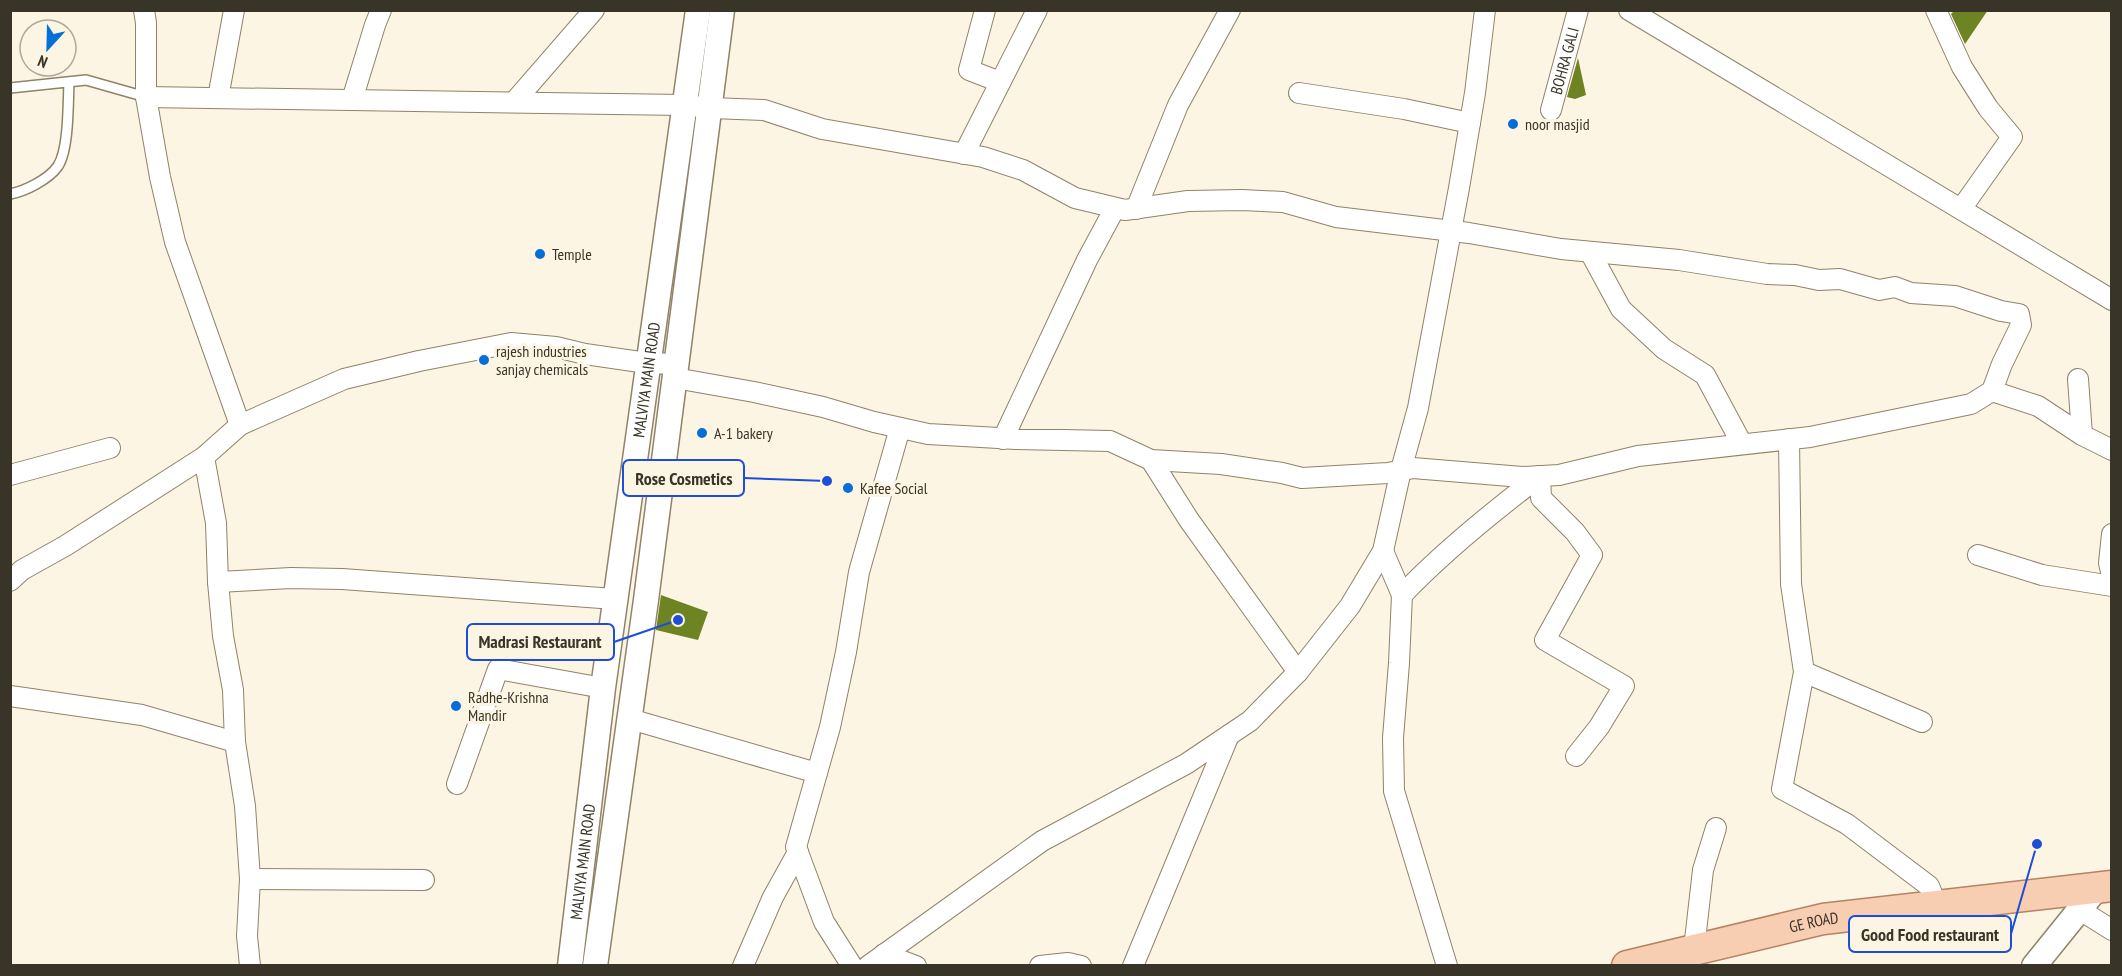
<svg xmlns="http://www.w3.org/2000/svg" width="2122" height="976" viewBox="0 0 2122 976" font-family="'PT Sans Narrow',sans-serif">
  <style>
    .building { fill: #6e8321 }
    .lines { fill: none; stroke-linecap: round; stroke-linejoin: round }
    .service-casing { stroke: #8f8368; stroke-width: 12 }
    .minor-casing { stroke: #8f8368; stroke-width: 22 }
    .tertiary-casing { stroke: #8f8368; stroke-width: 27 }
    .primary-casing { stroke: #b38362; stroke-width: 33 }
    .service { stroke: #fff; stroke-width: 9 }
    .minor { stroke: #fff; stroke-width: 20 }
    .tertiary { stroke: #fff; stroke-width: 24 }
    .primary { stroke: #f8ceb3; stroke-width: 30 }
    .poi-dot { fill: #046fd7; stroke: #fdf5e4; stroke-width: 2 }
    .labels { text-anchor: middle; stroke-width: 6; stroke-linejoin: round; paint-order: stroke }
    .street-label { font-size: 16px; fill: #393428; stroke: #fdf5e4 }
    .poi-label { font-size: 16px; fill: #393428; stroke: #fdf5e4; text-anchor: start }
    .leader { fill: none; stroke: #1d4ed8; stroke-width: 2 }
    .callout-dot { fill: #1d4ed8; stroke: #fdf5e4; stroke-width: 2 }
    .callout { fill: #fdf5e4; stroke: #1d4ed8; stroke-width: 2 }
    .callout-label { font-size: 18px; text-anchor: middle; font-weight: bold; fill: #393428 }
  </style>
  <rect width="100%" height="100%" fill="#fdf5e4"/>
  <path class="building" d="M1955,10H1988L1965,44L1951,14Z
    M1578,58L1586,95L1575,99L1567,97Z
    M661,595L708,612L698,640L656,630Z"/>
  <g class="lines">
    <g class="service-casing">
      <path id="service" d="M10,88L86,80L146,97
        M10,194C26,191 49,179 58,166C69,149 68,103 69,82"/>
    </g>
    <g class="minor-casing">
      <g id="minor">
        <path d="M144,10L146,23V97L160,177L175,242L240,425"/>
        <path d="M985,10L969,70L1000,82"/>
        <path d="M1629,10L2112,300"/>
        <path d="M1936,10L1962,67L1988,108L2012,137L1961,209"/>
        <path d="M1299,93L1404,109L1470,123"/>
        <path d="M146,97L684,105L711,108L764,110L822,129L983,157L1023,170L1075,198L1125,210L1188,201L1242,200L1283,202L1336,217L1469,233L1561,249L1679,260L1767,274L1795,275L1819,280L1840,279L1879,290L1895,287L1911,293L1955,296L2001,311L2019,314L2021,325L2002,364L1992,391L1971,404L1810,437L1638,456L1559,475L1522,477L1413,468L1388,473L1302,478L1282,473L1221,464L1151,460L1110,441L1016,439L928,434L874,422L823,407L754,392L675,378"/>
        <path d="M218,98L234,10"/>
        <path d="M352,100L375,25L381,10"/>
        <path d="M514,102L594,10"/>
        <path id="s1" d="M1551,110L1578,10"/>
        <path d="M964,154L1037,10"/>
        <path d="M1136,209L1178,105L1230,10"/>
        <path d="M1590,252L1621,309L1664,349L1705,375L1742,444"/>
        <path d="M2078,379L2082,435"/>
        <path d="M1992,391L2038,406L2082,435L2112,450"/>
        <path d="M1003,439L1087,260L1115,208"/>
        <path d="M1789,439L1791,584L1804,672L1782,789L1847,824L1929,886L1937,906"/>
        <path d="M204,457L216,523L218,582L223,636L233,690L235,742L245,806L250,879L247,936L250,966"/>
        <path d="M1151,460L1189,520L1298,672"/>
        <path d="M10,475L110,448"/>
        <path d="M1540,476L1541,498L1575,532L1592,555L1545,640L1624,686L1599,727L1576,756"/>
        <path d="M2112,534L2109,563L2112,576"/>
        <path d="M1383,551L1402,595"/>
        <path d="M1978,555L2042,575L2112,586"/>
        <path d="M10,581L22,570L65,546L204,457L240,425L344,379L419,361L511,343L556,347L585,354L647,363L676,364"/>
        <path d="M218,582L291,578L342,579L615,599"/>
        <path d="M1804,672L1922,722"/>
        <path d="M10,696L142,715L235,742"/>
        <path d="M630,719L817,773"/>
        <path d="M457,784L498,669L603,688"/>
        <path d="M250,879L424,880"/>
        <path d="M2080,910L2112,930"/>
        <path d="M1694,949L1703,870L1716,828"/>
        <path d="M884,954L916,966"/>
        <path d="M743,966L773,897L798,852"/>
        <path d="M852,966L824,922L796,847L830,727L846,652L859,572L900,428"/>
        <path d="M868,966L1042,841L1186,764L1250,721L1298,672L1350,606L1383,551L1401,470L1418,408L1459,188L1475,93L1485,10"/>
        <path d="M1040,966L1068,963L1081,966"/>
        <path d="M1133,966L1229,735"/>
        <path d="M1447,966L1394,791L1393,738L1399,663L1402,595C1444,551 1491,513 1540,476"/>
      </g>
    </g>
    <g class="tertiary-casing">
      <g id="tertiary">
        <path id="s2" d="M570,966L603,688L698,10"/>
        <path d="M595,966L646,600L722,10"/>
        <path d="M2034,966L2097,888"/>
      </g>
    </g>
    <g class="primary-casing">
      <g id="primary">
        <path id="s3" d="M1627,966L1823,919L2112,886"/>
      </g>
    </g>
    <use href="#service" class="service"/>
    <use href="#minor" class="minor"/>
    <use href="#tertiary" class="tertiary"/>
    <use href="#primary" class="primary"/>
  </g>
  <g class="poi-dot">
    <circle cx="1513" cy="124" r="6"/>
    <circle cx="540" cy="254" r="6"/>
    <circle cx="484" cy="360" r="6"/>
    <circle cx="702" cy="433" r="6"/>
    <circle cx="848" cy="488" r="6"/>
    <circle cx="456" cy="706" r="6"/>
  </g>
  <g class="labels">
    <g class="street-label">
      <text dy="6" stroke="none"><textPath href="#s1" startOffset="51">BOHRA GALI</textPath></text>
      <text dy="6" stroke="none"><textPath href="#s2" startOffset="591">MALVIYA MAIN ROAD</textPath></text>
      <text dy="6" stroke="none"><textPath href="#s2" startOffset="105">MALVIYA MAIN ROAD</textPath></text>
      <text dy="6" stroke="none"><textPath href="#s3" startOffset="192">GE ROAD</textPath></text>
    </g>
    <g class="poi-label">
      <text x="1525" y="130">noor masjid</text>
      <text x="552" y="260">Temple</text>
      <text x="496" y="357">rajesh industries<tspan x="496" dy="18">sanjay chemicals</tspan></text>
      <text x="714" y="439">A-1 bakery</text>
      <text x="860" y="494">Kafee Social</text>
      <text x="468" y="703">Radhe-Krishna<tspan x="468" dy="18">Mandir</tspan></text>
    </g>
  </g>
  <path class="leader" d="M827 481L744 478M678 620L614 642M2037 844L2011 934"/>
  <g class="callout-dot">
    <circle cx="827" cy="481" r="6"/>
    <circle cx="678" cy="620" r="6"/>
    <circle cx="2037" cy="844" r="6"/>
  </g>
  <g class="callout">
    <rect x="623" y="460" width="121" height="36" rx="6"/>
    <rect x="467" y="624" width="147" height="36" rx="6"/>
    <rect x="1849" y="916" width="162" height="36" rx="6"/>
  </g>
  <g class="callout-label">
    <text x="684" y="485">Rose Cosmetics</text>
    <text x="540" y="648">Madrasi Restaurant</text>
    <text x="1930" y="941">Good Food restaurant</text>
  </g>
  <rect width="2122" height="976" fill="none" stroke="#393428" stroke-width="24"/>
  <g transform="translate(48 48) rotate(202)"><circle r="28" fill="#fdf5e4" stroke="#afa899" stroke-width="1.5"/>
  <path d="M0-4.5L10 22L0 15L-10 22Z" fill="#046fd7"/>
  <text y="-9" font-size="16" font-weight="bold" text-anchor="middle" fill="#393428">N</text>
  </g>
</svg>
